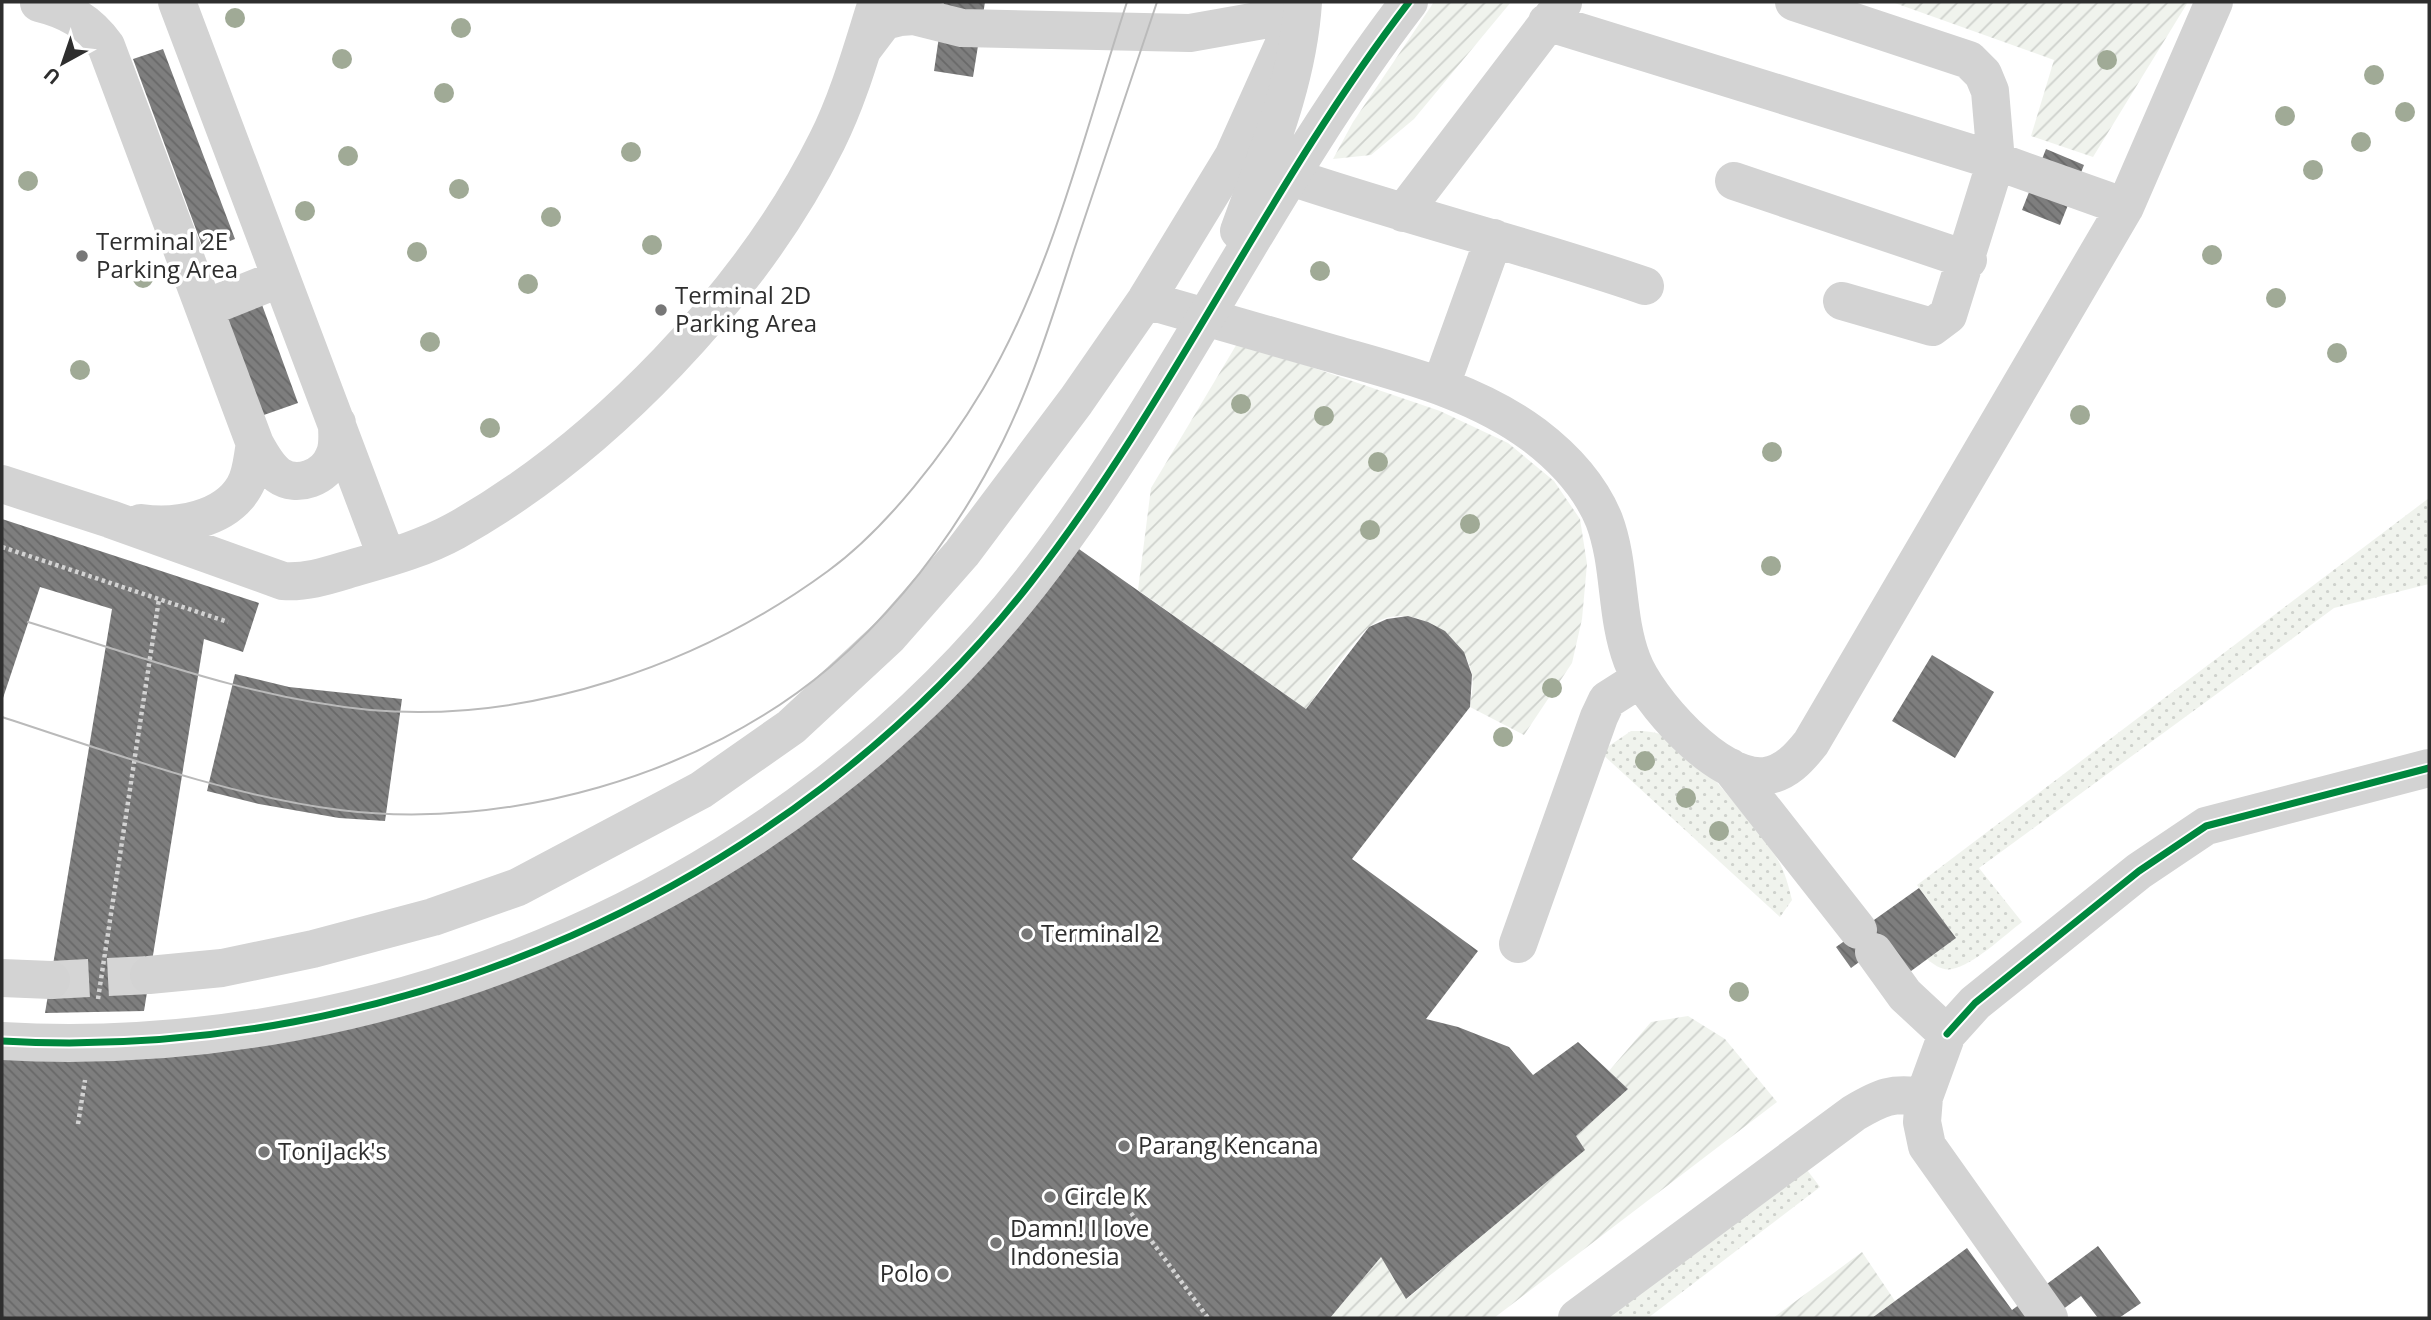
<svg xmlns="http://www.w3.org/2000/svg" width="2431" height="1320" viewBox="0 0 2431 1320" font-family="'Open Sans',sans-serif">
  <style>
    .grass { fill: url(#grass-dots) }
    .garden { fill: url(#garden-furrows) }
    .building { fill: url(#building-back-hatch) }
    .lines { fill: none; stroke-linecap: round; stroke-linejoin: round }
    .minor-tunnel { stroke: #d5d5d5; stroke-width: 38; stroke-dasharray: 38 19; stroke-linecap: butt }
    .path { stroke: #d3d3d3; stroke-width: 4.5; stroke-dasharray: 3.5 3.5; stroke-linecap: butt }
    .minor { stroke: #d3d3d3; stroke-width: 38 }
    .tram { stroke: #bababa; stroke-width: 2 }
    .minor-bridge { stroke: #d3d3d3; stroke-width: 38 }
    .cycleway-casing { stroke: #fff; stroke-width: 11 }
    .cycleway { stroke: #00873e; stroke-width: 7 }
    .tree { fill: #a0aa96 }
    .poi-dot { fill: #777; stroke: #fff; stroke-width: 2.5 }
    .labels { text-anchor: middle; stroke-width: 7; stroke-linejoin: round; paint-order: stroke }
    .poi-label { font-size: 24px; fill: #2e2e2e; stroke: #fff; text-anchor: start }
  </style>
  <defs>
    <pattern id="grass-dots" width="8" height="8" patternUnits="userSpaceOnUse" patternTransform="scale(1.75)"><rect width="8" height="8" fill="#f0f3ed"/><path d="M2 2h.1M6 6h.1" fill="none" stroke="#ced1cc" stroke-width="1.8" stroke-linecap="round"/></pattern>
    <pattern id="garden-furrows" width="10" height="10" patternUnits="userSpaceOnUse" patternTransform="scale(1.75)"><rect width="10" height="10" fill="#f0f3ed"/><path d="M-1 1l2-2M0 10L10 0M9 11l2-2" fill="none" stroke="#ced1cc"/></pattern>
    <pattern id="building-back-hatch" width="6" height="6" patternUnits="userSpaceOnUse" patternTransform="scale(1.75)"><rect width="6" height="6" fill="#7e7e7e"/><path d="M-1 5l2 2M0 0l6 6M5-1l2 2" fill="none" stroke="#686868"/></pattern>
  </defs>
  <rect width="100%" height="100%" fill="#fff"/>
  <path class="grass" d="M2429,498V584L2334,608L1979,868L2022,922C2006,934 1972,966 1952,969C1943,971 1934,965 1927,959L1956,938L1917,885Z
    M1631,731C1644,731 1655,731 1667,737C1693,749 1754,825 1772,851C1783,865 1788,883 1792,900L1780,917L1600,752Z
    M1801,1162L1820,1187L1648,1318H1594Z"/>
  <path class="garden" d="M1434,2H1511L1414,119L1371,155L1333,159L1353,122Z
    M1892,2H2188L2093,157L2031,136L2054,60Z
    M1238,342L1440,411L1508,443L1554,481L1580,519L1587,564L1582,619L1572,663L1524,735L1470,707C1471,697 1474,685 1472,675C1466,633 1404,596 1368,628C1348,646 1323,686 1306,709L1138,590L1151,488Z
    M1688,1016L1725,1039L1777,1102L1494,1318H1330L1381,1257L1407,1299L1584,1150L1576,1136L1628,1089L1609,1071L1651,1022Z
    M1862,1252L1895,1301L1872,1318H1773Z"/>
  <path class="building" d="M944,2H985L973,77L934,71Z
    M163,49L235,239L204,251L133,59Z
    M2046,149L2084,165L2060,225L2022,210Z
    M261,302L298,403L261,416L225,315Z
    M2,519L259,603L243,652L204,639L144,1011L45,1013L112,609L40,587L2,701Z
    M1069,542L1306,709L1369,627L1387,619L1408,616L1428,622L1445,631L1464,652L1472,675L1470,707L1352,859L1478,951L1426,1019L1458,1027L1509,1047L1533,1075L1578,1042L1628,1089L1576,1136L1585,1150L1406,1299L1381,1257L1330,1318H2V1052L263,1040L727,865Z
    M1932,655L1994,692L1955,758L1892,721Z
    M235,674L289,687L402,699L385,821L339,818L259,804L207,791Z
    M1919,888L1956,938L1907,974L1885,943L1851,968L1836,947Z
    M2098,1246L2141,1303L2119,1318H2098L2081,1296L2051,1318H1872L1967,1248L2012,1310Z"/>
  <g class="lines">
    <path class="minor-tunnel" d="M51,980L149,975"/>
    <path class="path" d="M2,547L228,622
      M98,999L159,599
      M78,1124L85,1080
      M1131,1213L1208,1318"/>
    <path class="minor" d="M177,2L387,558
      M1794,2L1969,60L1983,74L1990,91L1996,161L1948,315L1932,327L1842,301
      M39,3C68,10 89,22 106,46L255,444C252,458 252,474 244,487C225,520 176,528 141,523
      M1547,22L1996,161L2125,207
      M862,50L884,21L900,17L914,16L962,28L1190,33L1297,14
      M1259,166C1386,211 1517,242 1645,286
      M1734,181L1968,260
      M1403,213L1563,3
      M1146,300C1209,318 1271,336 1334,354C1404,374 1475,391 1534,435C1563,457 1590,486 1604,520C1621,565 1615,615 1632,660C1646,699 1719,782 1765,776C1786,773 1799,758 1811,743L2125,207L2214,2
      M206,308L281,278
      M1441,385L1494,238
      M255,444C261,455 268,468 278,475C297,489 326,477 334,456C339,446 337,434 337,423
      M2,484L110,519L283,581C310,583 335,573 360,566C392,557 426,547 455,531C602,449 752,292 827,141C849,97 862,49 877,2
      M1730,767L1858,930
      M1518,944L1599,717L1607,700L1640,679
      M1874,952L1905,995L1947,1034
      M149,975L222,968L313,949L433,917L518,887L701,790L791,727L889,636L962,553L1076,401L1146,300L1233,157L1296,17
      M2,978L51,980
      M1577,1318L1854,1113C1881,1097 1892,1092 1924,1097
      M2049,1318L1927,1146L1922,1122L1924,1097L1947,1034L1975,1003L2139,871L2206,826L2429,768"/>
    <path class="tram" d="M28,622C139,656 253,699 370,710C530,724 700,665 828,571C887,528 946,451 983,389C1051,276 1086,127 1127,2
      M2,717C113,753 224,795 340,810C506,831 702,776 830,667C903,604 960,527 1003,441C1033,380 1053,315 1074,250C1102,167 1129,85 1157,2"/>
    <path class="minor-bridge" d="M1239,231C1266,156 1298,82 1303,2
      M2,1041C391,1063 789,891 1031,582C1173,400 1268,185 1409,2"/>
    <g class="cycleway-casing">
      <path id="cycleway" d="M1947,1034L1975,1003L2139,871L2206,826L2429,768
        M2,1041C391,1063 789,891 1031,582C1173,400 1268,185 1409,2"/>
    </g>
    <use href="#cycleway" class="cycleway"/>
  </g>
  <g class="tree">
    <circle cx="235" cy="18" r="10"/>
    <circle cx="461" cy="28" r="10"/>
    <circle cx="342" cy="59" r="10"/>
    <circle cx="2107" cy="60" r="10"/>
    <circle cx="2374" cy="75" r="10"/>
    <circle cx="444" cy="93" r="10"/>
    <circle cx="2405" cy="112" r="10"/>
    <circle cx="2285" cy="116" r="10"/>
    <circle cx="2361" cy="142" r="10"/>
    <circle cx="631" cy="152" r="10"/>
    <circle cx="348" cy="156" r="10"/>
    <circle cx="2313" cy="170" r="10"/>
    <circle cx="28" cy="181" r="10"/>
    <circle cx="459" cy="189" r="10"/>
    <circle cx="305" cy="211" r="10"/>
    <circle cx="551" cy="217" r="10"/>
    <circle cx="652" cy="245" r="10"/>
    <circle cx="417" cy="252" r="10"/>
    <circle cx="2212" cy="255" r="10"/>
    <circle cx="1320" cy="271" r="10"/>
    <circle cx="143" cy="278" r="10"/>
    <circle cx="528" cy="284" r="10"/>
    <circle cx="2276" cy="298" r="10"/>
    <circle cx="430" cy="342" r="10"/>
    <circle cx="2337" cy="353" r="10"/>
    <circle cx="80" cy="370" r="10"/>
    <circle cx="1241" cy="404" r="10"/>
    <circle cx="2080" cy="415" r="10"/>
    <circle cx="1324" cy="416" r="10"/>
    <circle cx="490" cy="428" r="10"/>
    <circle cx="1772" cy="452" r="10"/>
    <circle cx="1378" cy="462" r="10"/>
    <circle cx="1470" cy="524" r="10"/>
    <circle cx="1370" cy="530" r="10"/>
    <circle cx="1771" cy="566" r="10"/>
    <circle cx="1552" cy="688" r="10"/>
    <circle cx="1503" cy="737" r="10"/>
    <circle cx="1645" cy="761" r="10"/>
    <circle cx="1686" cy="798" r="10"/>
    <circle cx="1719" cy="831" r="10"/>
    <circle cx="1739" cy="992" r="10"/>
  </g>
  <g class="poi-dot">
    <circle cx="82" cy="256" r="7"/>
    <circle cx="661" cy="310" r="7"/>
    <circle cx="1027" cy="934" r="7"/>
    <circle cx="1124" cy="1146" r="7"/>
    <circle cx="264" cy="1152" r="7"/>
    <circle cx="1050" cy="1197" r="7"/>
    <circle cx="996" cy="1243" r="7"/>
    <circle cx="943" cy="1274" r="7"/>
  </g>
  <g class="labels">
    <g class="poi-label">
      <text x="96" y="250">Terminal 2E<tspan x="96" dy="28">Parking Area</tspan></text>
      <text x="675" y="304">Terminal 2D<tspan x="675" dy="28">Parking Area</tspan></text>
      <text x="1041" y="942">Terminal 2</text>
      <text x="1138" y="1154">Parang Kencana</text>
      <text x="278" y="1160">ToniJack's</text>
      <text x="1064" y="1205">Circle K</text>
      <text x="1010" y="1237">Damn! I love<tspan x="1010" dy="28">Indonesia</tspan></text>
      <text x="929" y="1282" text-anchor="end">Polo</text>
    </g>
  </g>
  <rect width="2431" height="1320" fill="none" stroke="#2e2e2e" stroke-width="7"/>
  <g transform="translate(63 63) rotate(220)" stroke="#ffffff" stroke-width="5" paint-order="stroke">
  <path d="M0-5L12 26L0 18L-12 26Z" fill="#2e2e2e"/>
  <text y="-10" font-size="19" font-weight="bold" text-anchor="middle" fill="#2e2e2e">U</text>
  </g>
</svg>
